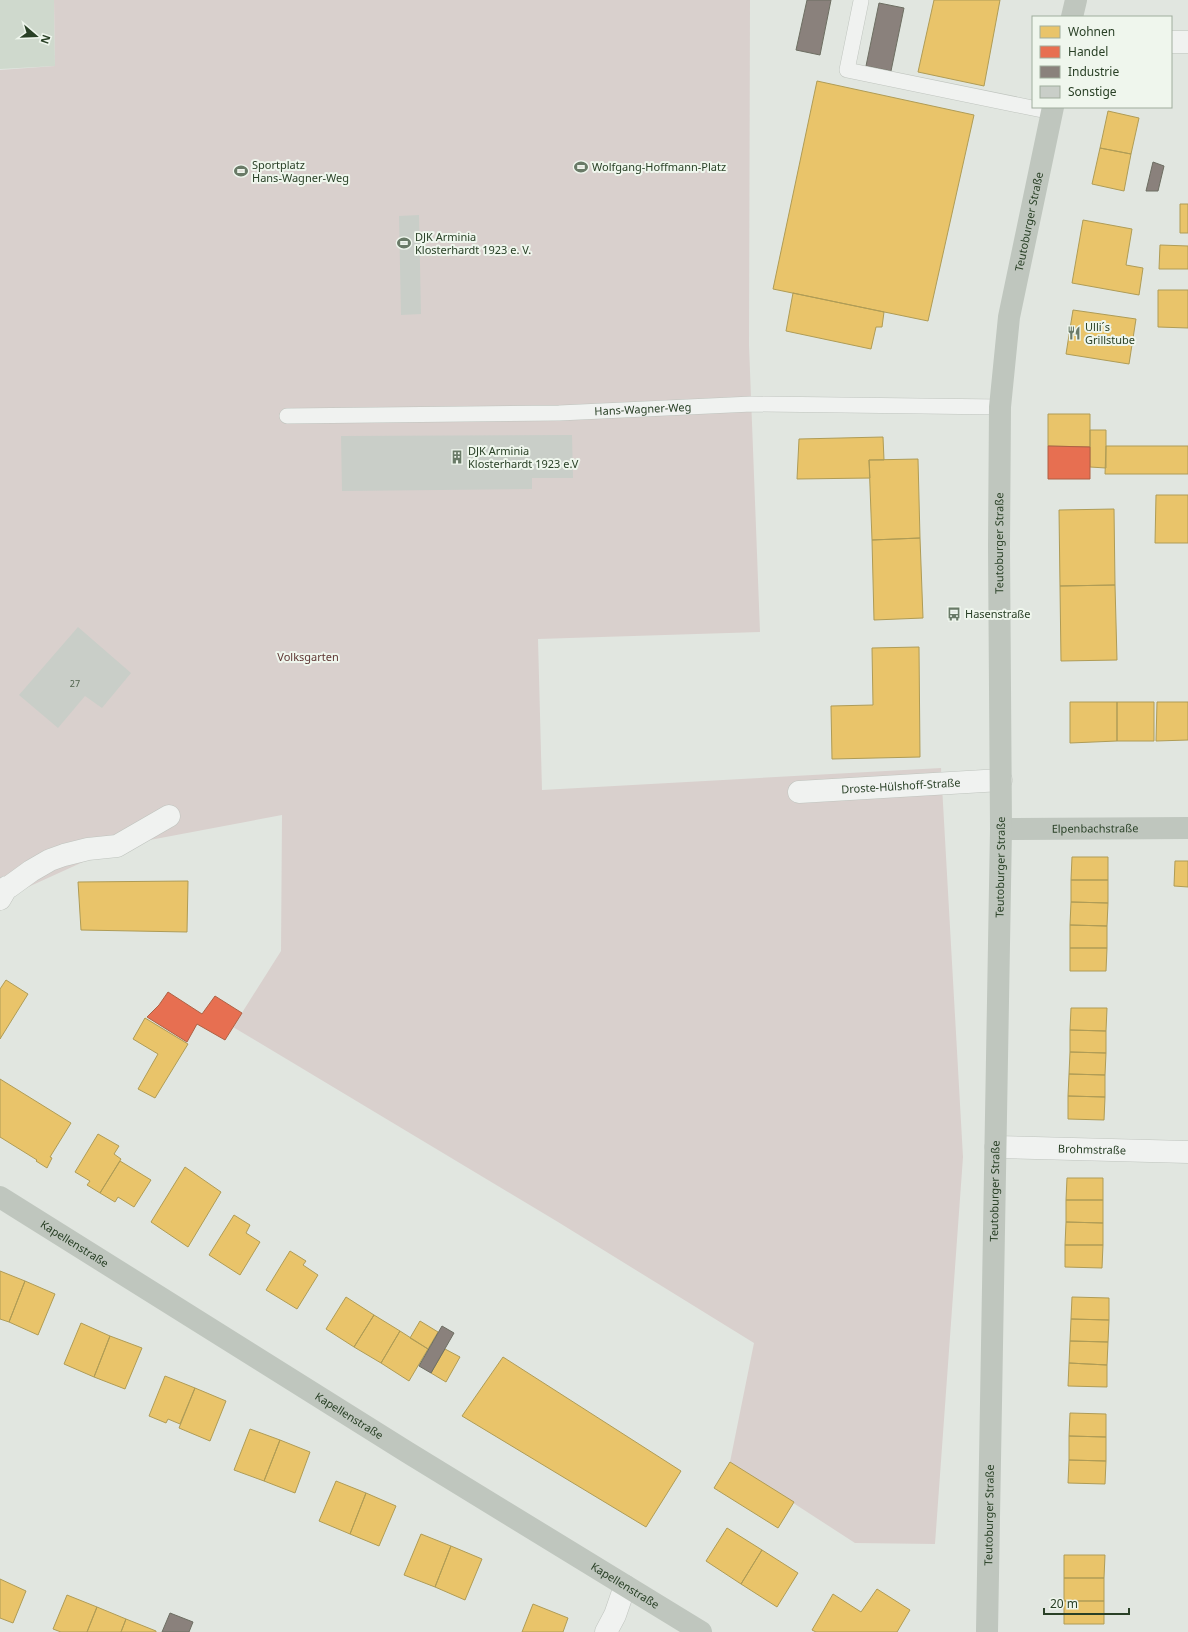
<svg xmlns="http://www.w3.org/2000/svg" width="1188" height="1632" viewBox="0 0 1188 1632" font-family="'Noto Sans',sans-serif">
  <style>
    .built { fill: #cfd9cd }
    .green { fill: #d9d0cd }
    .homes { fill: #e9c46a; stroke: #af9c56 }
    .shops { fill: #e76f51; stroke: #ae6144 }
    .industry { fill: #8a817c; stroke: #6d6e62 }
    .building { fill: #c9cec8 }
    .lines { fill: none; stroke-linecap: round; stroke-linejoin: round }
    .lane-casing { stroke: #bfc4be; stroke-width: 16 }
    .street-casing { stroke: #bfc4be; stroke-width: 23 }
    .lane { stroke: #f0f2f0; stroke-width: 15 }
    .street { stroke: #f0f2f0; stroke-width: 22 }
    .secondary { stroke: #bfc6be; stroke-width: 22 }
    .labels { text-anchor: middle; stroke-width: 4; stroke-linejoin: round; paint-order: stroke }
    .number-label { font-size: 9px; fill: #52644f }
    .poi-label { font-size: 11px; fill: #294026; stroke: #eff6ed; text-anchor: start }
    .street-label { font-size: 11px; fill: #294026; stroke: #eff6ed }
    .park-label { font-size: 11px; fill: #5d3532; stroke: #eff6ed }
  </style>
  <rect width="100%" height="100%" fill="#e1e6e0"/>
  <path class="built" d="M0,0H54L55,66L0,69Z"/>
  <path class="green" d="M54,0H750L749,345L760,632L538,639L542,790L941,768L963,1157L935,1544L855,1543L730,1462L754,1343L558,1222L233,1027L281,951L282,815L118,846L15,893L0,898V70L55,66Z"/>
  <path class="homes" d="M934,0H1000L984,86L918,72Z
    M817,81L974,115L928,321L773,289Z
    M1108,111L1139,118L1131,154L1100,148Z
    M1100,148L1131,154L1124,191L1092,184Z
    M1180,204H1188V233H1180Z
    M1083,220L1132,229L1126,265L1143,268L1139,295L1072,283Z
    M1160,245L1188,246V269H1159Z
    M1158,290H1188V328L1158,327Z
    M793,293L884,312L882,327H876L871,349L786,331Z
    M1073,310L1136,319L1129,364L1066,354Z
    M1048,414H1090V447L1048,446Z
    M1090,430H1106V468L1090,467Z
    M883,437L884,460H869L870,478L797,479L799,439Z
    M1106,446H1188V474H1105Z
    M918,459L920,538L872,540L869,460Z
    M1156,495H1188V543H1155Z
    M1114,509L1115,585L1060,586L1059,510Z
    M920,538L923,618L874,620L872,540Z
    M1115,585L1117,660L1061,661L1060,586Z
    M919,647L920,757L832,759L831,706L873,705L872,648Z
    M1070,702H1117V741L1070,743Z
    M1117,702H1154V741H1117Z
    M1157,702H1188V740L1156,741Z
    M1072,857H1108V880H1071Z
    M1175,861H1188V887L1174,886Z
    M1071,880H1108V903L1071,902Z
    M188,881L187,932L81,930L78,882Z
    M1071,902L1108,903L1107,926L1070,925Z
    M1070,925L1107,926V948H1070Z
    M1070,948H1107L1106,971H1070Z
    M6,980L28,994L0,1039V989Z
    M1071,1008H1107L1106,1031L1070,1030Z
    M145,1018L188,1044L155,1098L138,1089L158,1054L133,1039Z
    M1070,1030L1106,1031V1053L1070,1052Z
    M1070,1052L1106,1053L1105,1075L1069,1074Z
    M1069,1074L1105,1075V1097L1068,1096Z
    M0,1079L71,1123L50,1157L52,1158L47,1168L36,1161L37,1160L0,1137Z
    M1068,1096L1105,1097L1104,1120L1068,1119Z
    M98,1134L119,1146L114,1154L121,1159L100,1193L87,1185L90,1181L75,1172Z
    M120,1161L151,1180L134,1207L118,1197L115,1202L100,1193Z
    M185,1167L221,1192L188,1247L151,1222Z
    M1067,1178H1103V1200H1066Z
    M1066,1200H1103V1223L1066,1222Z
    M234,1215L250,1225L246,1233L260,1242L240,1275L209,1255Z
    M1066,1222L1103,1223V1245H1065Z
    M1065,1245H1103L1102,1268L1065,1267Z
    M290,1251L306,1261L303,1265L318,1275L297,1309L266,1290Z
    M0,1271L25,1281L9,1322L0,1319Z
    M25,1281L55,1294L38,1335L9,1322Z
    M346,1297L374,1315L354,1347L326,1329Z
    M1072,1297L1109,1298V1320L1071,1319Z
    M374,1315L400,1331L381,1363L354,1347Z
    M1071,1319L1109,1320L1108,1342L1070,1341Z
    M420,1321L438,1332L428,1349L410,1338Z
    M81,1323L110,1336L94,1377L64,1364Z
    M400,1331L428,1349L409,1381L381,1363Z
    M110,1336L142,1348L125,1389L94,1377Z
    M1070,1341L1108,1342L1107,1365L1069,1363Z
    M445,1349L460,1357L446,1382L431,1373Z
    M503,1357L681,1471L646,1527L462,1416Z
    M1069,1363L1107,1365V1387L1068,1386Z
    M165,1376L195,1388L180,1424L168,1419L166,1423L149,1416Z
    M195,1388L226,1401L210,1441L179,1428Z
    M1070,1413L1106,1414V1437L1069,1436Z
    M250,1429L280,1440L264,1481L234,1470Z
    M1069,1436L1106,1437V1461L1069,1460Z
    M280,1440L310,1452L295,1493L264,1481Z
    M1069,1460L1106,1461L1105,1484L1068,1483Z
    M730,1462L794,1502L778,1528L714,1488Z
    M336,1481L366,1493L350,1534L319,1521Z
    M366,1493L396,1506L379,1546L350,1534Z
    M727,1528L762,1550L741,1584L706,1561Z
    M421,1534L451,1546L435,1587L404,1575Z
    M451,1546L482,1559L465,1600L435,1587Z
    M762,1550L798,1573L777,1607L741,1584Z
    M1064,1555H1105L1104,1578H1064Z
    M1064,1578H1104V1601H1064Z
    M0,1579L26,1591L13,1623L0,1618Z
    M877,1589L910,1610L897,1632H816L812,1630L833,1594L861,1612Z
    M67,1595L97,1607L87,1632H61L53,1629Z
    M1064,1601H1104V1624H1064Z
    M533,1604L568,1618L563,1632H522Z
    M97,1607L126,1619L121,1632H87Z
    M126,1619L156,1631V1632H121Z"/>
  <path class="shops" d="M1048,446L1090,447V479H1048Z
    M168,992L202,1014L215,996L242,1013L225,1040L197,1024L187,1042L147,1017L159,1005Z"/>
  <path class="industry" d="M807,0H831L820,55L796,50Z
    M879,3L904,8L891,71L866,66Z
    M1153,162L1164,166L1158,191H1146Z
    M442,1326L454,1333L431,1373L419,1366Z
    M170,1613L193,1622L189,1632H162Z"/>
  <path class="building" d="M419,215L421,314L401,315L399,216Z
    M572,435L573,478H532V489L342,491L341,436Z
    M78,627L131,673L102,708L85,696L58,728L19,695Z"/>
  <g class="lines">
    <g class="lane-casing">
      <g id="lane">
        <path d="M861,1L847,70L1052,112"/>
        <path id="s1" d="M287,416L559,413L752,404L1000,407"/>
      </g>
    </g>
    <g class="street-casing">
      <g id="street">
        <path d="M1171,42H1188"/>
        <path id="s2" d="M799,792L1001,780"/>
        <path d="M0,899L7,887H9L31,871L50,860L64,855L88,849L117,846L169,816"/>
        <path id="s3" d="M996,1147L1188,1152"/>
        <path d="M606,1632L615,1615L625,1586"/>
      </g>
    </g>
    <use href="#lane" class="lane"/>
    <use href="#street" class="street"/>
    <g class="secondary">
      <path d="M1072,17L1076,0"/>
      <path id="s4" d="M1001,829L1188,828"/>
      <path id="s5" d="M0,1197L407,1452L701,1632"/>
      <path id="s6" d="M987,1632L1001,829L999,546L1000,407L1009,317L1053,107"/>
    </g>
  </g>
  <defs>
    <g id="stadium-bare" transform="scale(1.08)"><path d="M0-5a6.5 5 0 1 0 0 10a6.5 5 0 1 0 0-10ZM-3.5-1.8h7v3.6h-7Z" fill="#697a67" stroke="#eff6ed" stroke-width="2.5" paint-order="stroke"/></g>
    <g id="restaurant-bare" transform="scale(1.08)"><path d="M-5-6h1v4h1v-4h1v4h1v-4h1v5L-1.5 .5V6h-2V.5L-5-1ZM5-6V6H3V1.5H1.5Q1.5-4 5-6Z" fill="#697a67" stroke="#eff6ed" stroke-width="2.5" paint-order="stroke"/></g>
    <g id="building-bare" transform="scale(1.08)"><path d="M-4-6H4V6H1V3H-1V6H-4ZM-2.5-4.3h1.7v1.8h-1.7ZM.8-4.3h1.7v1.8H.8ZM-2.5-1h1.7V.8h-1.7ZM.8-1h1.7V.8H.8Z" fill="#697a67" stroke="#eff6ed" stroke-width="2.5" paint-order="stroke"/></g>
    <g id="bus-bare" transform="scale(1.08)"><path d="M-5-6H5V4H4V6H2V4H-2V6H-4V4H-5ZM-3.5-4V0h7V-4ZM-3.5 1.2v1.5H-2V1.2ZM2 1.2v1.5H3.5V1.2Z" fill="#697a67" stroke="#eff6ed" stroke-width="2.5" paint-order="stroke"/></g>
  </defs>
  <g fill-rule="evenodd">
    <use href="#stadium-bare" x="581" y="167"/>
    <use href="#stadium-bare" x="241" y="171"/>
    <use href="#stadium-bare" x="404" y="243"/>
    <use href="#restaurant-bare" x="1074" y="333"/>
    <use href="#building-bare" x="457" y="457"/>
    <use href="#bus-bare" x="954" y="614"/>
  </g>
  <g class="labels">
    <g class="number-label">
      <text x="75" y="687">27</text>
    </g>
    <g class="poi-label">
      <text x="252" y="169">Sportplatz<tspan x="252" dy="13">Hans-Wagner-Weg</tspan></text>
      <text x="592" y="171">Wolfgang-Hoffmann-Platz</text>
      <text x="415" y="241">DJK Arminia<tspan x="415" dy="13">Klosterhardt 1923 e. V.</tspan></text>
      <text x="1085" y="331">Ulli´s<tspan x="1085" dy="13">Grillstube</tspan></text>
      <text x="468" y="455">DJK Arminia<tspan x="468" dy="13">Klosterhardt 1923 e.V</tspan></text>
      <text x="965" y="618">Hasenstraße</text>
    </g>
    <g class="street-label">
      <text dy="4" stroke="none"><textPath href="#s6" startOffset="1413">Teutoburger Straße</textPath></text>
      <text dy="4" stroke="none"><textPath href="#s1" startOffset="356">Hans-Wagner-Weg</textPath></text>
      <text dy="4" stroke="none"><textPath href="#s6" startOffset="1089">Teutoburger Straße</textPath></text>
      <text dy="4" stroke="none"><textPath href="#s2" startOffset="102">Droste-Hülshoff-Straße</textPath></text>
      <text dy="4" stroke="none"><textPath href="#s4" startOffset="94">Elpenbachstraße</textPath></text>
      <text dy="4" stroke="none"><textPath href="#s6" startOffset="765">Teutoburger Straße</textPath></text>
      <text dy="4" stroke="none"><textPath href="#s3" startOffset="96">Brohmstraße</textPath></text>
      <text dy="4" stroke="none"><textPath href="#s6" startOffset="441">Teutoburger Straße</textPath></text>
      <text dy="4" stroke="none"><textPath href="#s5" startOffset="88">Kapellenstraße</textPath></text>
      <text dy="4" stroke="none"><textPath href="#s5" startOffset="412">Kapellenstraße</textPath></text>
      <text dy="4" stroke="none"><textPath href="#s6" startOffset="117">Teutoburger Straße</textPath></text>
      <text dy="4" stroke="none"><textPath href="#s5" startOffset="736">Kapellenstraße</textPath></text>
    </g>
    <g class="park-label">
      <text x="308" y="661">Volksgarten</text>
    </g>
  </g>
  <rect x="1032" y="16" width="140" height="92" fill="#eff6ed" stroke="#a0ad9d"/>
  <rect x="1040" y="26" width="20" height="12" fill="#e9c46a" stroke="#a0ad9d"/>
  <text x="1068" y="36" font-size="12" fill="#294026">Wohnen</text>
  <rect x="1040" y="46" width="20" height="12" fill="#e76f51" stroke="#a0ad9d"/>
  <text x="1068" y="56" font-size="12" fill="#294026">Handel</text>
  <rect x="1040" y="66" width="20" height="12" fill="#8a817c" stroke="#a0ad9d"/>
  <text x="1068" y="76" font-size="12" fill="#294026">Industrie</text>
  <rect x="1040" y="86" width="20" height="12" fill="#c9cec8" stroke="#a0ad9d"/>
  <text x="1068" y="96" font-size="12" fill="#294026">Sonstige</text>
  <g transform="translate(36 36) rotate(109)" stroke="#eff6ed" stroke-width="3" paint-order="stroke">
  <path d="M0-3L7 15L0 10L-7 15Z" fill="#294026"/>
  <text y="-6" font-size="11" font-weight="bold" text-anchor="middle" fill="#294026">N</text>
  </g>
  <path d="M1044 1608v6h85v-6" fill="none" stroke="#294026" stroke-width="2"/>
  <text x="1050" y="1608" font-size="12" fill="#294026" stroke="#eff6ed" stroke-width="3" paint-order="stroke">20 m</text>
</svg>
